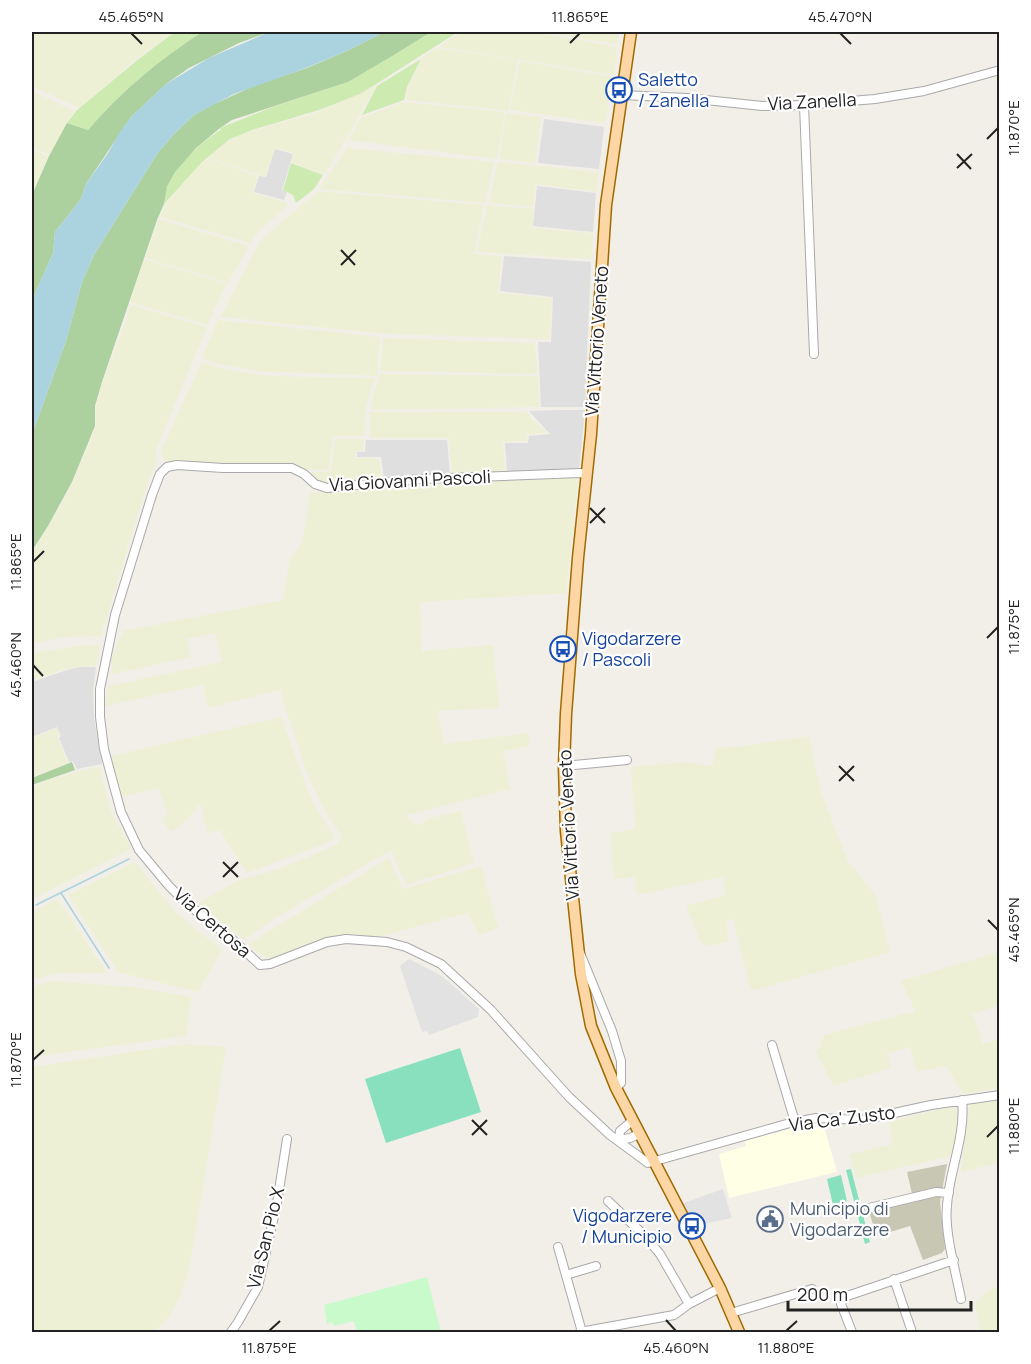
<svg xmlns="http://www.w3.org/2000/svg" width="1031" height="1364" viewBox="0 0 1031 1364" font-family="Manrope,sans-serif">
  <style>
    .residential { fill: #e0dfdf }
    .education { fill: #ffffe5 }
    .construction { fill: #c7c7b4 }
    .farmland { fill: #eef0d5 }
    .grass { fill: #cdebb0 }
    .forest { fill: #add19e }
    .park { fill: #c8facc }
    .pitch { fill: #88e0be }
    .parking { fill: #e2e2e2 }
    .water { fill: #aad3df }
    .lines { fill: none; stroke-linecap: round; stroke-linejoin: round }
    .stream { stroke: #aad3df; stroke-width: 1.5 }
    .minor-casing { stroke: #a9a9a9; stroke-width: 10 }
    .major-casing { stroke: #a06b00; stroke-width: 13 }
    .minor { stroke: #fff; stroke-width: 8 }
    .major { stroke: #fcd6a4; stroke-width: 10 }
    .ticks { fill: none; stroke: #222; stroke-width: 2 }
    .labels { text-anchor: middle; stroke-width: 4.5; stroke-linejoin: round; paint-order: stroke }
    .transit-label { font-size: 18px; fill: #164399; stroke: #fff; text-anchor: start }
    .street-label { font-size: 18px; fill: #222; stroke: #fff }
    .service-label { font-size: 18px; fill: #4e5e75; stroke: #fff; text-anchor: start }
    .neatline { fill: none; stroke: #222; stroke-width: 2 }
    .ticks-label { font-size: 15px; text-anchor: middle; fill: #222 }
  </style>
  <rect width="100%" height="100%" fill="#f2efe9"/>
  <path class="residential" d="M544,119L604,127L599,169L538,163Z
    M275,149L293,154L282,190L287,192L284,200L254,192L259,176L266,177Z
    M537,186L596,193L593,232L533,226Z
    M504,256L591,262L585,407H541L538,342H551L553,297L500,291Z
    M560,410H585L579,471L507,472L505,443H528L529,436L550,434L529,411Z
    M366,440H447L450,474L384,479L381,457H357V452H365Z
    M80,667H96L93,691L94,718L102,764L77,769L73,761L69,762L59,738L61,736L57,727L32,737V682L67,670Z"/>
  <path class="education" d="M817,1122L823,1123L837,1172L729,1198L719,1154L746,1146L745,1141Z"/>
  <path class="construction" d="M947,1164L940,1202L945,1249L942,1253L923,1260L910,1226L877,1236L868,1209L913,1198L907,1172Z"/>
  <path class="farmland" d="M32,32H174L139,57L79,108L32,86Z
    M461,32H535L617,47L614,75L439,47Z
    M542,32H619L617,44Z
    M437,48L518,60L508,111L406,100L409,85L422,58Z
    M520,61L613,77L605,123L510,110Z
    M376,86L343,144L334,135L343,145L324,175L291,162L293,153L275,148L265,177L208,158L218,148L239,135L315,113Z
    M32,91L74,111L49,155L32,147Z
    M404,102L505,112L497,159L348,140L361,118Z
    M506,113L541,117L535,163L499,159Z
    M347,148L494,162L485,203L319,189Z
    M32,149L48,156L32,194Z
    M206,158L258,176L253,193L285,202L288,205L256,234L250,243L160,217L166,203Z
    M498,162L599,172L596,192L536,184L533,207L489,203Z
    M318,191L484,205L474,254L502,256L498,293L552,298L550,339L389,334L220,317L261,240Z
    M487,205L534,209L532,228L593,233L591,259L477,252Z
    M159,219L249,246L228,283L145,258Z
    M144,259L227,284L207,325L130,302Z
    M131,305L207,327L156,450V461L142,500L101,636L64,637L32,644V553L49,526L73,483L96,427V406L101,388Z
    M218,320L380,337L377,376L258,371L218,364L202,358Z
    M383,338L535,343L538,374L380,371Z
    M201,363L239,372L270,376L374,378L366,408L364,436H333L329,469L308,470L296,466L169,463L164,460L161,452Z
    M380,374L538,376L539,407L372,410L373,396Z
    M370,412H525L547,433L527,434V441L503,442L505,472L452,475L449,438H370Z
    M335,439H364L363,451H356V458L379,459L382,480L329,484L317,481L309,473L331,471Z
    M574,478L578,484L566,593L420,602L422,651L493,645L499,708L438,711L444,744L528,733L530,746L503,751L510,789L407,815L410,821L419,825L430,818L461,811L474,863L406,885L391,850L275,918L244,940L197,904L237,881L282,868L336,845L342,837L324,810L306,771L280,690L208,708L203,685L105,706L108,686L222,662L215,633L187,639L191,657L112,674L111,660L123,631L283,600L289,562L302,542L310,493L436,484Z
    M84,645H100L96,666L68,668L32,680V653Z
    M281,717L313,804L335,838L324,844L247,873L220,830L208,833L200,804L182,825L170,832L162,818L168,815L159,788L121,797L111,756Z
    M57,728L60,735L57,737L68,763L32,777V739Z
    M809,736L821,793L848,861L876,896L890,952L751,991L733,919L727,921L728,942L709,946L701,943L686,906L726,895L722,877L637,895L635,877L614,879L610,833L635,829L631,767L686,762L712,766L716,748L744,746Z
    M99,766L111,811L131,849L35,898L32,894V787L54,778Z
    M389,858L403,889L481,866L498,928L479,935L468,913L377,937L336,936L270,959L257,953L248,944Z
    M135,862L176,913L222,950L198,992L118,972L68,895Z
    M58,899L107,973H59L32,980V912Z
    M999,952V1005L973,1014L983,1044L999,1039V1088L963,1094L946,1066L917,1072L910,1047L887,1053L891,1068L833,1086L816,1051L820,1048L824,1035L915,1011L901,981Z
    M54,981L134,987L191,997L186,1036L32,1057V986Z
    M185,1044L226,1047L197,1225L188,1273L181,1295L169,1317L154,1332H32V1067Z
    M998,1100L999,1163L961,1172L970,1103Z
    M948,1107L955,1108L959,1113L952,1156L856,1178L850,1154L893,1144L889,1122Z
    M999,1286V1332H980L975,1303L989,1290Z"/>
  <path class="grass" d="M175,32H202C159,60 121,91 88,130L67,123L77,110L140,58Z
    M431,32H458L362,93L322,109L252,130L230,139L203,161L164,204C165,199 165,191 167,185C175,166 203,140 221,130L220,128L270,108L348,82L394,55Z
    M421,59L407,87L404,100L362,115L377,86Z
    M291,163L323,175L314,189L296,203L293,195L283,190Z"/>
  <path class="forest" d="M202,32H269L239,43L189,68L166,84L131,117L86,184L81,199L55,232L53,253L32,301V195L49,156L67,123L88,130C121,91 159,60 202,32Z
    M384,32H431L394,55L348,82L232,120L220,128L196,148L175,172L167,186L164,204L157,220L102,382L95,406V426L72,482L48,526L32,551V434L66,341L82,282L94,255L157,154L173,135L194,115L212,105L256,85L307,68L349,50Z
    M72,762L75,770L32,785V778Z"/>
  <path class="park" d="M427,1277L441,1332H357L354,1321L334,1326L332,1322L327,1324L324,1305Z"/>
  <path class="pitch" d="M460,1048L481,1112L386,1143L365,1079Z
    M851,1169L870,1242L865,1244L846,1170Z
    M841,1175L847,1201L833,1205L827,1179Z"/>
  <path class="parking" d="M409,959L440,975L449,982L479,1009L478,1017L429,1035L427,1031L422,1032L400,966Z
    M723,1189L732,1218L694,1226L681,1204Z"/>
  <path class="water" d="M269,32H384L349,50L306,68L234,94L194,115L173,135L157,154L94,255L82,282L66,341L32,434V301L53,253L55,232L81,199L86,184L108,153L120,132L131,117L166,84L209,58Z"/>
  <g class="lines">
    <path class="stream" d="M61,893L109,968
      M36,905L129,859"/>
    <g class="minor-casing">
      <path id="minor" d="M622,95L687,98L762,106L804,105L875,99L924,91L1000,70
        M804,105L814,354
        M587,474L580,473L421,479L327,488L315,484L304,474L292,468H223L177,465L167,467L160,474L152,495L115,615L100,689V717L104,749L121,812L139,850L169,886L185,902L234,941L260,965L270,964L327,942L346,939L387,942L406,947L441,964L491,1010L569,1097L610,1135L648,1163L790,1123L816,1118L862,1120L931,1105L1000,1095
        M564,766L627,760
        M580,953L612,1031L621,1061V1083L616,1088
        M772,1045L795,1122
        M619,1140L620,1131L632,1121
        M619,1140L630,1138L639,1134
        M608,1201L645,1236L660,1254L689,1304
        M869,1208L936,1192L949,1193
        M558,1247L582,1332
        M566,1275L596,1266
        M894,1279L912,1332
        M961,1299C956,1272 944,1232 947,1206C949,1171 966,1136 962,1100
        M731,1313L812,1289
        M231,1332L238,1322L258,1287L277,1203L287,1139
        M580,1332L674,1315L689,1304L720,1288
        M852,1332L841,1304L844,1297L954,1260"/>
    </g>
    <g class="major-casing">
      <path id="major" d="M631,32L606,205L591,434L578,558L566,714L564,766L566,831L581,974L591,1026L616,1088L720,1288L739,1332"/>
    </g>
    <use href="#minor" class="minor"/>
    <use href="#major" class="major"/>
  </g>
  <path class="ticks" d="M131,33L142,44M840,33L851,44M570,43L580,33M987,139L998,128M957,154L971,169M957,168L972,154M341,250L355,265M341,265L356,250M590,508L605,523M590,523L605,508M33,562L44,551M987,638L998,627M33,665L43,676M839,766L854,781M839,781L854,766M223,862L238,877M223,877L238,862M988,920L998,930M33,1060L44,1050M472,1120L487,1135M472,1135L487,1120M987,1137L998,1126M666,1320L676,1331M269,1331L280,1321M786,1331L797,1321"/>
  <defs>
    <g id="bus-ring" transform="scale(1.35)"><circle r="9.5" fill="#fff" stroke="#1a4fb4" stroke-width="1.5"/><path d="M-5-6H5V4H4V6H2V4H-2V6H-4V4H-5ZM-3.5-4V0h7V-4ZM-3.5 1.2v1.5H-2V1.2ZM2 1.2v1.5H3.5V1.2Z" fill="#1a4fb4"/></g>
    <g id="civic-ring" transform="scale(1.35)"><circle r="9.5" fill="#fff" stroke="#5c6f8a" stroke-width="1.5"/><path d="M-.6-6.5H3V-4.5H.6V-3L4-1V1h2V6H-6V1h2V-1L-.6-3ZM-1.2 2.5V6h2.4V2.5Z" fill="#5c6f8a"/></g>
  </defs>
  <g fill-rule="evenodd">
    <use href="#bus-ring" x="619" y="90"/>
    <use href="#bus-ring" x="563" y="649"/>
    <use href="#civic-ring" x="770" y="1219"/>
    <use href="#bus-ring" x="692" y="1226"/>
  </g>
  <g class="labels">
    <g class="transit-label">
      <text x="638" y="86">Saletto<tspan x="638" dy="21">/ Zanella</tspan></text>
      <text x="582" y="645">Vigodarzere<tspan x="582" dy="21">/ Pascoli</tspan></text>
      <text x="672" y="1222" text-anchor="end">Vigodarzere<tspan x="672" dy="21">/ Municipio</tspan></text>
    </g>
    <g class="street-label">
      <text transform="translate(812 102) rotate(-3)" y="6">Via Zanella</text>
      <text transform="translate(597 341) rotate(-86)" y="6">Via Vittorio Veneto</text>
      <text transform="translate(410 481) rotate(-3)" y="6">Via Giovanni Pascoli</text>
      <text transform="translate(569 825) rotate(-93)" y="6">Via Vittorio Veneto</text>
      <text transform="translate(212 923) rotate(41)" y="6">Via Certosa</text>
      <text transform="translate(842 1119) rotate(-7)" y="6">Via Ca' Zusto</text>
      <text transform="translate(266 1238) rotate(-76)" y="6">Via San Pio X</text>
    </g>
    <g class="service-label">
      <text x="790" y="1215">Municipio di<tspan x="790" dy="21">Vigodarzere</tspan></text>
    </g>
  </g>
  <rect width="1031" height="1364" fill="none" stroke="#ffffff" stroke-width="66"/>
  <path d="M788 1301v9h183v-9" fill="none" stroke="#222222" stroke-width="3"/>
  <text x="797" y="1301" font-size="18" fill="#222222" stroke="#ffffff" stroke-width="4.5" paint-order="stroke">200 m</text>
  <rect x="33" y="33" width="965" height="1298" class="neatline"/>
  <g class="ticks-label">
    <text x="131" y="22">45.465°N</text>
    <text x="580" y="22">11.865°E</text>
    <text x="840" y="22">45.470°N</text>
    <text transform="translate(1014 128) rotate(-90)" y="5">11.870°E</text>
    <text transform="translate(16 562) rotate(-90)" y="5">11.865°E</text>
    <text transform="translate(1014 627) rotate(-90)" y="5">11.875°E</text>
    <text transform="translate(16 665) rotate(-90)" y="5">45.460°N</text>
    <text transform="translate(1014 930) rotate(-90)" y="5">45.465°N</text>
    <text transform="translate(16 1060) rotate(-90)" y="5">11.870°E</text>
    <text transform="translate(1014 1126) rotate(-90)" y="5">11.880°E</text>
    <text x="269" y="1353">11.875°E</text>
    <text x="676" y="1353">45.460°N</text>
    <text x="786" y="1353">11.880°E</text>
  </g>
</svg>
